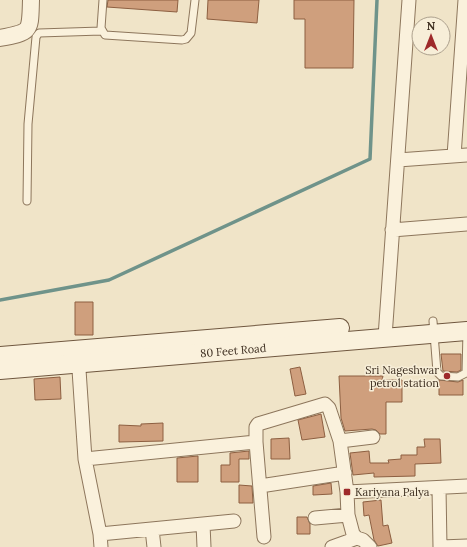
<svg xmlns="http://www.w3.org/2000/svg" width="467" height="547" viewBox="0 0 467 547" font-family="Lora,serif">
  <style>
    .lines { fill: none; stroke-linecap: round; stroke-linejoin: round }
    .stream { stroke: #6f938a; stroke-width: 3.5 }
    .building { fill: #cf9f7d; stroke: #8d5f41 }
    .service-casing { stroke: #8d765c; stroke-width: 9 }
    .minor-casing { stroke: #8d765c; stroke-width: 15 }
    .tertiary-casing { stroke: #8d765c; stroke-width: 18 }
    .secondary-casing { stroke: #6f573f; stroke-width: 20 }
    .service { stroke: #faf1dc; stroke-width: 7 }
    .minor { stroke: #faf1dc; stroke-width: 13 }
    .tertiary { stroke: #faf1dc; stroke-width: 16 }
    .secondary { stroke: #faf1dc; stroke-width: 18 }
    .poi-dot { fill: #9e2a2b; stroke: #f7eed8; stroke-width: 1.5 }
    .labels { text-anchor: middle; stroke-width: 3; stroke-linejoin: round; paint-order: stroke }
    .street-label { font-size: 11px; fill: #3d2e20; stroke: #f7eed8 }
    .poi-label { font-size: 11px; fill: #3d2e20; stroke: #f7eed8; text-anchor: end }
  </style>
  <rect width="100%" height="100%" fill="#f0e4c8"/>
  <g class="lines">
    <path class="stream" d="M0,300L109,280L370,159L377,0"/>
  </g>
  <path class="building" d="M108,0H178L177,12L107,7Z
    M208,0H259L257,23L207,19Z
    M294,0H354L353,68H305V19H294Z
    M75,302H93V335H75Z
    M441,354H461V370L457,372L443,371Z
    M300,367L306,394L295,396L290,369Z
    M339,376H383L382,380H402V402H386V434H380L376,430L372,429L345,431L341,418Z
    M60,377L61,399L35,400L34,379Z
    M439,380L458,382L463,380V395H439Z
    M321,414L325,437L302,440L298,420Z
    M163,423V441L119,442V425L141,426V424Z
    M289,438L290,459H271V439Z
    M424,439H440L441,463L415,464V476L374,477V473L353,475L350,453L369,451L370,463H389L388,460L401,459V455H417V447H425Z
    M249,451V459H239V482H221V465H230V453Z
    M198,456V482H177V458Z
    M331,483L332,494L313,495V486Z
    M239,485L252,486L253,503H239Z
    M381,500L383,526L388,525L392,543L378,546L374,540L369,515L364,516L363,502Z
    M297,517H307L310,524V534H297Z"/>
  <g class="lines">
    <g class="service-casing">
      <path id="service" d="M103,0L101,28L105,35L182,40L186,39L191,33L195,0
        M27,201L28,124L36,37L39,33L101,31
        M433,321L437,372L441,376L458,377L466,373L467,331"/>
    </g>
    <g class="minor-casing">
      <path id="minor" d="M454,156L465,0
        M398,160L467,155
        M392,230L467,224
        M385,337L409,0
        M78,355L85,459L100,534L101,547
        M340,441L373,437
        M256,442L264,537
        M85,459L256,442V427L258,424L325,404L329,408L340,441L347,492L348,515L353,534L357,538L363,540L370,547
        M260,486L345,473
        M439,488L440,547
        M347,492L467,486
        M315,518L348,515
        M203,524L204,547
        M152,529L154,547
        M100,534L234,521
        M332,547L357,538
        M441,547L467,546"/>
    </g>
    <g class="tertiary-casing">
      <path id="tertiary" d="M0,38C32,32 30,32 31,0"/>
    </g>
    <g class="secondary-casing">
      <g id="secondary">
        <path d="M0,356L340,328"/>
        <path id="s1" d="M0,370L467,331"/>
      </g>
    </g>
    <use href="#service" class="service"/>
    <use href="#minor" class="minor"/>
    <use href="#tertiary" class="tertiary"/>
    <use href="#secondary" class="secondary"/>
  </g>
  <g class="poi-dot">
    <circle cx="447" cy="376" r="4"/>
    <rect x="343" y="488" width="8" height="8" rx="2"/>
  </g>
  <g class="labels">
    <g class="street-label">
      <text dy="4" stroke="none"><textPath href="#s1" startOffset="234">80 Feet Road</textPath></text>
    </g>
    <g class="poi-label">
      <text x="439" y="374">Sri Nageshwar<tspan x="439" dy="13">petrol station</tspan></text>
      <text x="355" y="496" text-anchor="start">Kariyana Palya</text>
    </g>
  </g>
  <g transform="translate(431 36)"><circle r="19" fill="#f7eed8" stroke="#ada18e"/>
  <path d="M0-3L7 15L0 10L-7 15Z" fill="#9e2a2b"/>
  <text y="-6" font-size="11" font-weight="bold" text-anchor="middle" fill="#3d2e20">N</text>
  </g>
</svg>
